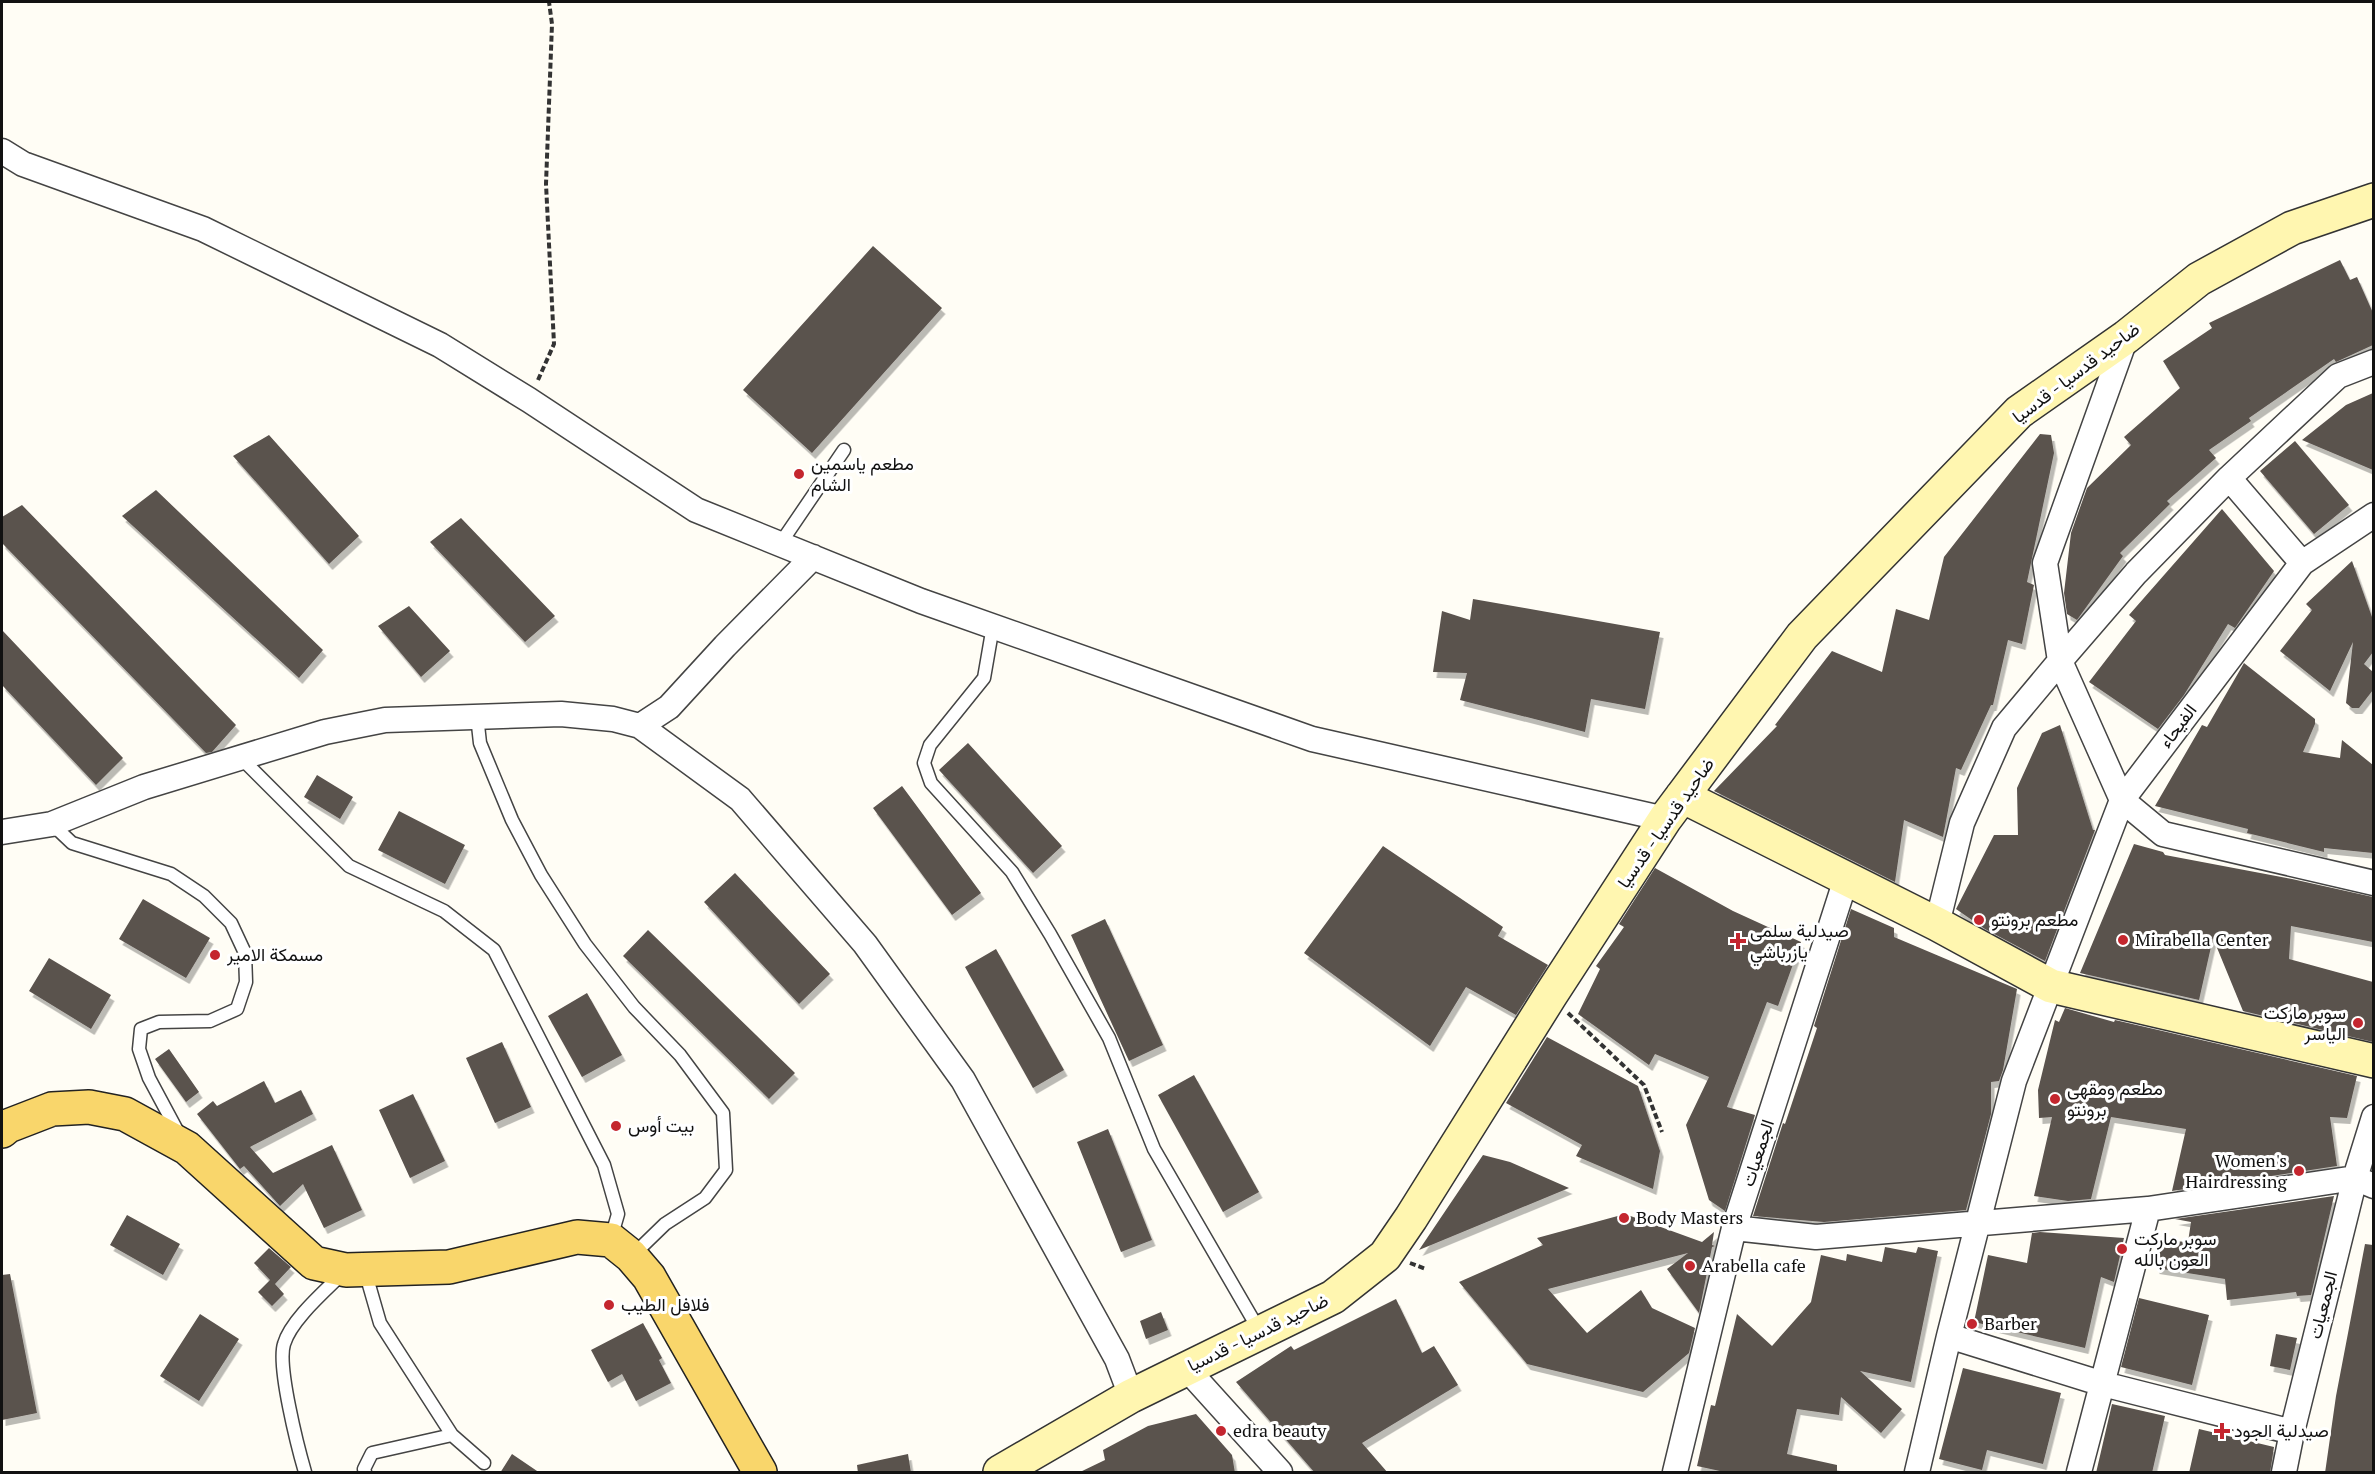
<svg xmlns="http://www.w3.org/2000/svg" width="2375" height="1474" viewBox="0 0 2375 1474" font-family="'PT Serif',Vazirmatn,serif">
  <style>
    .building { fill: #5a524d; filter: url(#shadow) }
    .lines { fill: none; stroke-linecap: round; stroke-linejoin: round }
    .service-casing { stroke: #444; stroke-width: 15 }
    .minor-casing { stroke: #444; stroke-width: 27 }
    .secondary-casing { stroke: #333; stroke-width: 36 }
    .primary-casing { stroke: #222; stroke-width: 36 }
    .path { stroke: #333; stroke-width: 4; stroke-dasharray: 6 3; stroke-linecap: butt }
    .service { stroke: #fff; stroke-width: 12 }
    .minor { stroke: #fff; stroke-width: 24 }
    .secondary { stroke: #fff6b0; stroke-width: 33 }
    .primary { stroke: #f9d66b; stroke-width: 33 }
    .poi-dot { fill: #c4262e; stroke: #fff; stroke-width: 2 }
    .labels { text-anchor: middle; stroke-width: 6; stroke-linejoin: round; paint-order: stroke }
    .street-label { font-size: 18px; fill: #111; stroke: #fff }
    .poi-label { font-size: 18px; fill: #111; stroke: #fff; text-anchor: start }
  </style>
  <defs>
    <filter id="shadow"><feDropShadow dx="3.5" dy="6" stdDeviation="0" flood-color="#0004"/></filter>
  </defs>
  <rect width="100%" height="100%" fill="#fffdf5"/>
  <path class="building" d="M873,246L942,308L812,453L743,390Z
    M2340,260L2350,280L2357,277L2373,313V345L2336,362L2334,359L2249,418L2251,421L2209,450L2216,458L2167,501L2170,504L2120,553L2123,556L2077,620L2067,614L2064,593L2071,533L2087,488L2131,445L2124,437L2180,388L2163,361L2212,328L2209,323Z
    M2373,393V470L2302,440L2346,405Z
    M2040,434L2051,435L2054,453L2027,582L2034,585L2022,644L2008,640L1993,705H1991L1961,770L1956,768L1943,837L1904,820L1895,882L1714,791L1777,726L1775,725L1832,651L1882,672L1896,609L1929,620L1944,557Z
    M269,435L359,536L329,564L233,456Z
    M2295,441L2349,505L2314,534L2260,471Z
    M156,490L323,650L299,678L122,516Z
    M22,505L236,725L212,752L206,753L2,543V517Z
    M2222,509L2274,571L2235,628L2228,624L2184,695L2158,729L2089,682L2136,621L2129,615Z
    M461,518L555,616L525,642L430,542Z
    M2352,561L2372,617L2373,635V652L2364,664L2373,672V690L2359,708H2352L2346,703L2353,642L2330,691L2280,651L2312,610L2306,604Z
    M1473,599L1660,632L1645,709L1591,699L1585,732L1460,700L1467,673L1433,672L1442,611L1470,620Z
    M409,606L450,651L421,677L378,626Z
    M2,630L123,758L96,785L2,685Z
    M2244,663L2315,719V724L2303,752L2340,758L2342,740L2373,765V853L2324,848V852L2247,833L2248,829L2155,806L2202,725L2207,727Z
    M2060,725L2093,830H2095L2045,961L1985,929L1956,909L1994,835H2018L2017,788L2042,733Z
    M968,743L1062,846L1033,873L939,770Z
    M317,775L353,797L340,819L304,797Z
    M902,786L981,893L952,915L873,808Z
    M399,811L465,845L445,884L378,850Z
    M2134,844L2163,852L2165,855L2292,879L2373,897V942L2291,926L2289,959L2373,982V1042L2243,1011L2213,938L2199,1000L2080,973Z
    M1383,846L1503,927L1498,936L1548,965L1516,1015L1466,987L1430,1046L1304,953Z
    M1655,868L1733,911L1801,942L1778,1006L1767,1002L1727,1107L1755,1115L1725,1211L1709,1200L1686,1125L1709,1077L1655,1054L1649,1065L1578,1014L1600,969L1596,966L1624,927L1619,924Z
    M735,873L830,974L799,1004L704,902Z
    M143,899L210,938L186,978L119,939Z
    M1851,909L1894,928V937L2017,989L2003,1070L1999,1081L1991,1082V1114L1966,1210L1824,1222L1753,1216L1783,1123L1785,1124L1817,1028L1814,1026Z
    M1105,919L1163,1045L1129,1061L1071,935Z
    M648,930L795,1073L769,1099L623,956Z
    M996,949L1064,1070L1033,1088L965,967Z
    M49,958L111,995L91,1029L29,991Z
    M587,993L622,1055L582,1077L548,1016Z
    M2065,1008L2114,1022L2115,1020L2357,1076L2347,1118L2330,1117L2337,1166L2172,1191L2186,1129L2111,1117L2091,1199L2068,1201L2034,1196L2052,1117L2039,1118L2038,1090L2055,1020L2059,1022Z
    M1547,1037L1638,1086L1660,1151L1653,1189L1576,1156L1582,1145L1506,1103Z
    M502,1042L531,1107L495,1123L466,1058Z
    M169,1049L199,1092L186,1102L155,1059Z
    M1194,1075L1259,1192L1223,1212L1158,1095Z
    M264,1081L275,1103L301,1090L313,1114L250,1147L273,1173L332,1145L362,1210L324,1228L303,1184L280,1206L244,1166L240,1169L197,1114L213,1101L217,1106Z
    M413,1094L445,1161L410,1178L379,1110Z
    M1108,1129L1152,1240L1121,1252L1077,1142Z
    M1483,1155L1510,1162L1569,1188L1419,1250Z
    M2334,1196L2311,1295L2297,1296L2296,1292L2227,1300L2225,1279L2156,1268L2158,1240L2188,1242L2191,1222L2175,1219Z
    M1625,1214L1702,1242L1714,1232L1712,1245L1715,1246L1712,1247L1699,1313L1667,1269L1688,1253L1548,1289L1587,1333L1641,1290L1652,1308L1695,1328L1689,1353L1643,1392L1527,1364L1459,1282L1543,1245L1537,1238Z
    M127,1215L180,1244L163,1275L110,1245Z
    M2040,1232L2124,1238L2114,1282L2101,1277L2085,1348L1974,1322L1988,1255L2027,1263L2032,1233Z
    M2365,1244L2373,1245V1473H2325L2336,1396Z
    M1885,1247L1916,1253L1918,1247L1938,1251L1911,1382L1860,1371L1902,1409L1881,1433L1841,1397L1839,1415L1797,1409L1787,1454L1837,1465V1473H1729L1697,1466L1711,1405L1715,1406L1737,1314L1772,1346L1811,1302L1821,1255L1846,1261L1847,1254L1882,1262Z
    M269,1248L291,1267L275,1284L284,1294L272,1306L258,1292L270,1280L254,1263Z
    M10,1274L37,1413L2,1420V1275Z
    M2139,1298L2209,1315L2192,1385L2121,1367Z
    M1396,1299L1422,1353L1434,1346L1458,1385L1362,1443L1388,1473H1315L1236,1382L1291,1346L1294,1350Z
    M1161,1312L1168,1330L1146,1339L1140,1321Z
    M200,1314L239,1339L199,1401L160,1376Z
    M643,1323L662,1358L659,1360L671,1383L636,1401L622,1374L608,1382L591,1350Z
    M2276,1334L2297,1338L2290,1370L2270,1366Z
    M1963,1368L2061,1393L2043,1464L1987,1450L1982,1470L1939,1459Z
    M2112,1404L2165,1416L2152,1473H2096Z
    M1196,1414L1232,1455L1235,1473H1078L1105,1460L1103,1450L1148,1426Z
    M2199,1429L2274,1447L2270,1473H2189Z
    M512,1454L540,1473H500Z
    M908,1454L911,1473H858L857,1465Z"/>
  <g class="lines">
    <g class="service-casing">
      <path id="service" d="M780,544L844,450
        M993,626L984,678L930,745L924,763L931,783L1012,872L1050,934L1109,1038L1154,1149L1259,1330
        M477,716L480,743L512,820L541,875L585,944L634,1007L680,1055L723,1113L726,1170L705,1198L665,1224L632,1256
        M240,757L349,866L444,911L494,950L604,1165L618,1214L611,1238
        M52,824L72,843L171,874L204,896L231,923L245,953L246,982L237,1009L210,1021L159,1022L141,1029L139,1049L149,1078L179,1134
        M365,1271L380,1323L452,1435L484,1463
        M305,1472C298,1448 277,1366 284,1344C291,1320 325,1291 343,1273
        M365,1472L364,1469L372,1453L452,1435"/>
    </g>
    <g class="minor-casing">
      <path id="minor" d="M2,151L23,164L203,229L440,345L529,400L696,510L921,601L1312,739L1665,819
        M2302,563L2229,478L2338,376L2374,362
        M2060,661L2045,563L2126,337
        M2060,661L2136,573L2229,478
        M640,726L669,707L725,646L813,557
        M2,832L52,824L144,787L325,732L385,720L561,714L613,719L640,726L740,799L865,944L963,1080L1117,1359L1131,1396
        M1937,924L1962,823L2004,728L2060,661L2122,800L2163,834L2374,883
        M2148,1209L2355,1178L2374,1186
        M1734,1228L1816,1237L2148,1209L2079,1472
        M1949,1336L2103,1384L2292,1432
        M1186,1368L1280,1472
        M1675,1472L1734,1228L1846,879
        M1917,1472L1949,1336L2014,1081L2122,800L2302,563L2374,515
        M2284,1472L2292,1432L2355,1178L2374,1117"/>
    </g>
    <g class="secondary-casing">
      <path id="secondary" d="M1682,796L1937,924L2051,986L2374,1061
        M1000,1472L1131,1396L1333,1297L1385,1256L1411,1218L1550,996L1665,819L1802,636L2019,412L2126,337L2199,279L2292,228L2374,200"/>
    </g>
    <g class="primary-casing">
      <path id="primary" d="M2,1131L8,1126L52,1109L89,1107L125,1114L187,1148L314,1263L346,1270L449,1267L577,1237L611,1240L631,1256L649,1277L760,1472"/>
    </g>
    <path class="path" d="M538,380L554,344L546,184L552,24L549,2
      M1568,1013L1644,1085L1662,1132
      M1410,1263L1426,1269"/>
    <use href="#service" class="service"/>
    <use href="#minor" class="minor"/>
    <use href="#secondary" class="secondary"/>
    <use href="#primary" class="primary"/>
  </g>
  <g class="poi-dot">
    <circle cx="799" cy="474" r="6"/>
    <circle cx="1979" cy="920" r="6"/>
    <circle cx="2123" cy="940" r="6"/>
    <path d="M1735 932h6v6h6v6h-6v6h-6v-6h-6v-6h6z"/>
    <circle cx="215" cy="955" r="6"/>
    <circle cx="2358" cy="1023" r="6"/>
    <circle cx="2055" cy="1099" r="6"/>
    <circle cx="616" cy="1126" r="6"/>
    <circle cx="2299" cy="1171" r="6"/>
    <circle cx="1624" cy="1218" r="6"/>
    <circle cx="2122" cy="1249" r="6"/>
    <circle cx="1690" cy="1266" r="6"/>
    <circle cx="609" cy="1305" r="6"/>
    <circle cx="1972" cy="1324" r="6"/>
    <circle cx="1221" cy="1431" r="6"/>
    <path d="M2219 1422h6v6h6v6h-6v6h-6v-6h-6v-6h6z"/>
  </g>
  <g class="labels">
    <g class="street-label">
      <text transform="translate(2076 373) rotate(-37)" y="6">ضاحيد قدسيا - قدسيا</text>
      <text transform="translate(2178 726) rotate(-53)" y="6">الفيحاء</text>
      <text transform="translate(1666 823) rotate(-55)" y="6">ضاحيد قدسيا - قدسيا</text>
      <text transform="translate(1758 1153) rotate(-72)" y="6">الجمعيات</text>
      <text transform="translate(2323 1305) rotate(-76)" y="6">الجمعيات</text>
      <text transform="translate(1258 1333) rotate(-26)" y="6">ضاحيد قدسيا - قدسيا</text>
    </g>
    <g class="poi-label">
      <text x="811" y="470">مطعم ياسمين<tspan x="811" dy="21">الشام</tspan></text>
      <text x="1991" y="926">مطعم برونتو</text>
      <text x="1750" y="937">صيدلية سلمى<tspan x="1750" dy="21">يازرباشي</tspan></text>
      <text x="2135" y="946">Mirabella Center</text>
      <text x="227" y="961">مسمكة الامير</text>
      <text x="2346" y="1019" text-anchor="end">سوبر ماركت<tspan x="2346" dy="21">الياسر</tspan></text>
      <text x="2067" y="1095">مطعم ومقهى<tspan x="2067" dy="21">برونتو</tspan></text>
      <text x="628" y="1132">بيت أوس</text>
      <text x="2287" y="1167" text-anchor="end">Women's<tspan x="2287" dy="21">Hairdressing</tspan></text>
      <text x="1636" y="1224">Body Masters</text>
      <text x="2134" y="1245">سوبر ماركت<tspan x="2134" dy="21">العون بالله</tspan></text>
      <text x="1702" y="1272">Arabella cafe</text>
      <text x="621" y="1311">فلافل الطيب</text>
      <text x="1984" y="1330">Barber</text>
      <text x="1233" y="1437">edra beauty</text>
      <text x="2234" y="1437">صيدلية الجود</text>
    </g>
  </g>
  <rect width="2375" height="1474" fill="none" stroke="#111111" stroke-width="6"/>
</svg>
